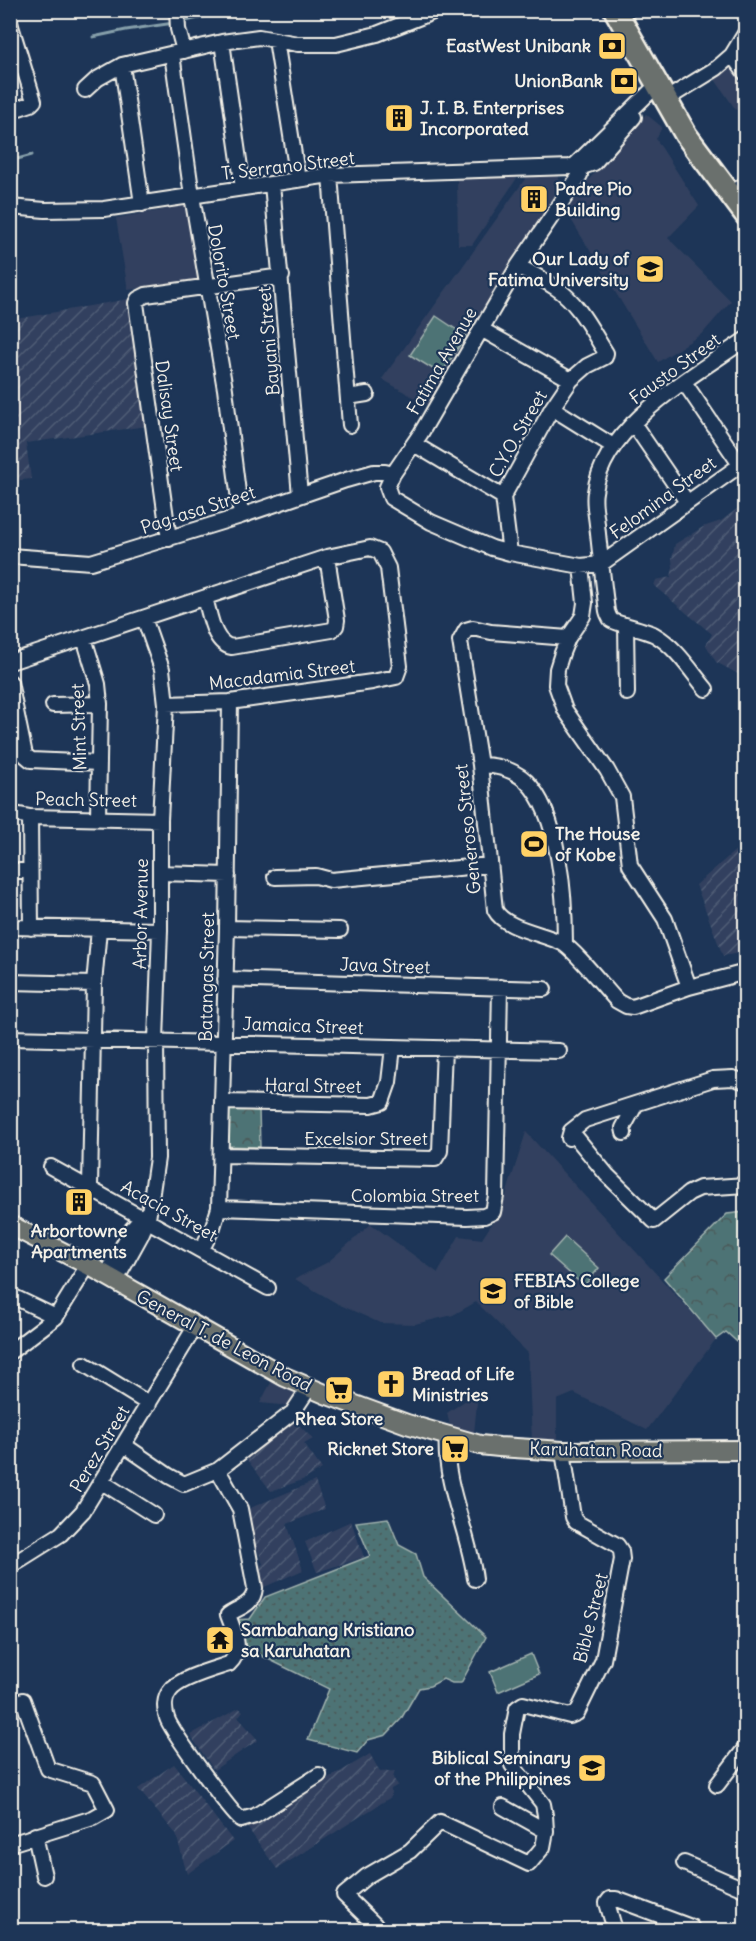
<svg xmlns="http://www.w3.org/2000/svg" width="756" height="1941" viewBox="0 0 756 1941" font-family="Delius,sans-serif">
  <style>
    .built { fill: #32415f }
    .industrial { fill: url(#industrial-furrows) }
    .grass { fill: url(#grass-dots); stroke: #a1b2ae; stroke-width: 1.5 }
    .forest { fill: url(#forest-crowns); stroke: #a1b2ae; stroke-width: 1.5 }
    .pitch { fill: #4e7374; stroke: #a1b2ae; stroke-width: 1.5 }
    .lines { fill: none; stroke-linecap: round; stroke-linejoin: round }
    .stream { stroke: #869faa; stroke-width: 3 }
    .minor-casing { stroke: #f4f1e8; stroke-width: 18 }
    .major-casing { stroke: #f4f1e8; stroke-width: 22 }
    .highway-casing { stroke: #f4f1e8; stroke-width: 26 }
    .minor { stroke: #1d3557; stroke-width: 14 }
    .major { stroke: #6a706d; stroke-width: 18 }
    .highway { stroke: #6a706d; stroke-width: 21 }
    .labels { text-anchor: middle; stroke-width: 4.5; stroke-linejoin: round; paint-order: stroke }
    .poi-label { font-size: 18px; font-weight: bold; fill: #f4f1e8; stroke: #1d3557; text-anchor: start }
    .street-label { font-size: 18px; fill: #f4f1e8; stroke: #1d3557 }
  </style>
  <defs>
    <pattern id="industrial-furrows" width="10" height="10" patternUnits="userSpaceOnUse" patternTransform="scale(1.5)"><rect width="10" height="10" fill="#32415f"/><path d="M-1 1l2-2M0 10L10 0M9 11l2-2" fill="none" stroke="#505d76"/></pattern>
    <pattern id="grass-dots" width="8" height="8" patternUnits="userSpaceOnUse" patternTransform="scale(1.5)"><rect width="8" height="8" fill="#4e7374"/><path d="M2 2h.1M6 6h.1" fill="none" stroke="#4b5b5b" stroke-width="1.8" stroke-linecap="round"/></pattern>
    <pattern id="forest-crowns" width="20" height="18" patternUnits="userSpaceOnUse" patternTransform="scale(1.5)"><rect width="20" height="18" fill="#4e7374"/><path d="M2 6a3 3 0 1 1 6 0M12 15a3 3 0 1 1 6 0" fill="none" stroke="#4b5b5b"/></pattern>
  </defs>
  <rect width="100%" height="100%" fill="#1d3557"/>
  <filter id="ink" filterUnits="userSpaceOnUse"><feTurbulence type="fractalNoise" baseFrequency=".0167" numOctaves="2"/><feDisplacementMap in="SourceGraphic" scale="12" xChannelSelector="R" yChannelSelector="G"/><feConvolveMatrix kernelMatrix="1 2 1 2 8 2 1 2 1" color-interpolation-filters="sRGB"/></filter>
  <g filter="url(#ink)">
    <path class="built" d="M732,65L745,83V103L736,110L714,78Z
      M646,114L662,127L656,139L699,206L668,238L731,301L703,333L658,362L564,208Z
      M557,174L562,185L430,407L382,379L528,175Z
      M519,175L472,245H458L457,177Z
      M185,206L197,279L128,290L116,218Z
      M526,1132L716,1339L647,1430L574,1393L557,1400V1443L532,1442L528,1353L476,1302L453,1315L415,1324L380,1323L338,1304L295,1279L328,1262L371,1224L438,1273L459,1236L482,1239L502,1208Z
      M274,1377L302,1391L290,1406L260,1403Z
      M478,1392L474,1434L450,1426L447,1413Z"/>
    <path class="industrial" d="M129,299L147,426L26,443L31,479L11,481V320Z
      M745,503L746,678L743,680L738,674L716,662L706,645L712,634L654,586L656,580L671,577L673,567L672,559L675,544L703,527L721,521Z
      M745,842V952L723,956L696,885Z
      M294,1420L313,1439L304,1444L322,1469L305,1479L271,1491L245,1457Z
      M315,1481L325,1509L287,1524L303,1570L262,1588L254,1569L263,1564L243,1511Z
      M351,1521L364,1557L317,1572L305,1542Z
      M239,1708L243,1711L238,1717L258,1740L214,1770L190,1735Z
      M370,1754L380,1772L395,1771L393,1778L398,1785L391,1789V1797L277,1869L247,1827Z
      M174,1764L233,1841L187,1874L176,1834L138,1789Z"/>
    <path class="grass" d="M388,1518L399,1545L416,1554L423,1577L486,1637L461,1683H452L443,1679L430,1686L419,1688L401,1719L386,1735L368,1740L357,1753L308,1740L329,1689L258,1654L243,1644L233,1620L250,1619L265,1597L370,1556L356,1522Z"/>
    <path class="forest" d="M226,1109H259L260,1147L225,1146Z
      M745,1212H746L745,1349L726,1332L716,1339L664,1278L727,1214Z"/>
    <path class="pitch" d="M436,316L466,336L441,374L410,355Z
      M565,1237L599,1268L584,1286L549,1255Z
      M531,1654L539,1674L498,1692L490,1672Z"/>
    <g class="lines">
      <path class="stream" d="M181,22L235,10
        M93,37L126,30L174,23
        M10,161L32,155"/>
      <g class="minor-casing">
        <path id="minor" d="M177,10L178,29L184,51
          M10,23L34,101L31,104L10,111
          M276,40L298,180
          M222,42L243,188
          M172,54L192,196L225,389L241,516
          M732,55L746,74
          M122,65L142,204
          M85,90L97,79L122,65L222,42L259,37L298,44H336L377,34L438,10
          M665,100L717,68L732,55L746,32
          M576,164L585,166L594,163L634,117
          M330,175L350,425
          M580,175L518,266L421,433L393,474L387,487L391,498L431,522L492,548L510,553L581,566L601,564L746,461
          M272,184L300,495
          M731,195L746,183
          M10,207L45,210L104,209L330,175L571,167L576,164L657,85
          M481,329L571,380
          M684,382L741,466
          M348,397L367,394
          M552,408L613,446
          M633,423L687,502
          M414,444L503,497
          M169,539L136,303L138,299L146,295L282,276
          M510,553L503,497L552,408L571,380L587,366L605,357L606,353C592,331 578,302 556,288C544,280 531,273 518,266
          M10,556L91,562L241,516L346,480L374,472H385L393,474
          M581,566L585,603L583,616L568,638L562,653L557,669L556,685L565,710L607,770L622,797L630,865L665,919L689,987
          M205,598C210,614 213,644 232,647L332,630L336,626L337,620L327,557
          M626,625L627,693
          M84,638L98,684L100,704L98,818
          M568,638L491,632L473,628L466,630L460,641L480,765L495,910C505,929 542,933 562,943C574,949 605,988 617,1001L626,1006L633,1007L689,987L746,972
          M10,662L327,557L370,548L380,552L388,568L393,609L400,666L396,677L372,682L230,702L166,704
          M10,682L25,755L31,760L99,763
          M706,689C691,671 676,647 655,635C646,630 614,623 611,620C610,619 607,612 607,611C603,582 600,553 597,524C596,514 593,502 595,492C603,425 695,375 746,339
          M53,705L100,704
          M480,765C497,765 513,769 526,781C560,814 565,899 565,944
          M10,813L30,817L160,820
          M30,817L31,928
          M10,871H30
          M160,873L228,875
          M275,877L316,876L331,880L490,865
          M10,927L160,930
          M227,928L340,930
          M225,979L544,989
          M10,982L94,984
          M10,1038L559,1051
          M223,1102L371,1105L382,1102L389,1082L393,1047
          M571,1131L607,1175L654,1221L689,1193L700,1188L746,1185
          M624,1133L623,1128L636,1104
          M569,1138L571,1131L585,1120L713,1079L733,1078L746,1082
          M222,1155L435,1159L440,1151L444,1048
          M51,1167L268,1288
          M90,1187L94,984L99,929
          M219,1208L467,1217L484,1216L493,1212L496,1196L500,987
          M202,1249L213,1227L219,1208L227,928L230,702
          M106,1276L132,1229L148,1212
          M115,1282L141,1235L148,1219L157,1158L156,1040L160,930V820L166,704L162,669L144,618
          M10,1295L56,1317
          M10,1352L56,1317L88,1265
          M84,1364L149,1404
          M309,1388L293,1412L218,1470L240,1509L255,1588C253,1606 240,1606 228,1615C234,1632 244,1650 229,1664C214,1669 179,1678 170,1691C164,1698 164,1709 167,1718C170,1729 231,1813 241,1820L255,1816L319,1775
          M447,1435C443,1484 469,1531 475,1579
          M124,1445L169,1476L184,1484L218,1470
          M102,1482L154,1515
          M10,1566L61,1534L83,1511L195,1327
          M717,1785L746,1747
          M503,1807L546,1831
          M35,1835L44,1876
          M10,1844L93,1818L107,1810L93,1783L48,1769L23,1700
          M684,1863L746,1890
          M375,1925L344,1895L367,1876L410,1851L440,1822L529,1864L543,1847L546,1831L545,1815L543,1804L512,1765V1734L517,1708L523,1704L570,1716L577,1713L603,1660L622,1559L621,1551L617,1545L576,1522L573,1517L563,1451
          M615,1930L607,1903L610,1899H616L691,1927L693,1930"/>
      </g>
      <g class="major-casing">
        <path id="major" d="M10,1225L88,1265L285,1377L325,1394L407,1424L480,1445L499,1447L563,1451L746,1450"/>
      </g>
      <g class="highway-casing">
        <path id="highway" d="M615,10L686,135L746,215"/>
      </g>
      <use href="#minor" class="minor"/>
      <use href="#major" class="major"/>
      <use href="#highway" class="highway"/>
    </g>
  </g>
  <defs>
    <g id="bank-square" transform="scale(1.5)"><rect x="-9" y="-9" width="18" height="18" rx="4" fill="#ffd166" stroke="#1d3557"/><path d="M-6-4H6V4H-6ZM0-2.3a2.3 2.3 0 1 0 0 4.6a2.3 2.3 0 1 0 0-4.6Z" fill="#111"/></g>
    <g id="building-square" transform="scale(1.5)"><rect x="-9" y="-9" width="18" height="18" rx="4" fill="#ffd166" stroke="#1d3557"/><path d="M-4-6H4V6H1V3H-1V6H-4ZM-2.5-4.3h1.7v1.8h-1.7ZM.8-4.3h1.7v1.8H.8ZM-2.5-1h1.7V.8h-1.7ZM.8-1h1.7V.8H.8Z" fill="#111"/></g>
    <g id="university-square" transform="scale(1.5)"><rect x="-9" y="-9" width="18" height="18" rx="4" fill="#ffd166" stroke="#1d3557"/><path d="M0-5L7-2L0 1L-7-2ZM-4 1L0 2.5L4 1V4Q0 6-4 4Z" fill="#111"/></g>
    <g id="stadium-square" transform="scale(1.5)"><rect x="-9" y="-9" width="18" height="18" rx="4" fill="#ffd166" stroke="#1d3557"/><path d="M0-5a6.5 5 0 1 0 0 10a6.5 5 0 1 0 0-10ZM-3.5-1.8h7v3.6h-7Z" fill="#111"/></g>
    <g id="church-square" transform="scale(1.5)"><rect x="-9" y="-9" width="18" height="18" rx="4" fill="#ffd166" stroke="#1d3557"/><path d="M-1.2-6h2.4v3.5h3.3v2.4h-3.3V6h-2.4V-.1h-3.3v-2.4h3.3Z" fill="#111"/></g>
    <g id="supermarket-square" transform="scale(1.5)"><rect x="-9" y="-9" width="18" height="18" rx="4" fill="#ffd166" stroke="#1d3557"/><path d="M-6-5.5h2.5l.6 2H6L4.5 2H-2.5L-4.4-4H-6ZM-1.5 3.2a1.3 1.3 0 1 0 .1 0ZM3 3.2a1.3 1.3 0 1 0 .1 0Z" fill="#111"/></g>
    <g id="temple-square" transform="scale(1.5)"><rect x="-9" y="-9" width="18" height="18" rx="4" fill="#ffd166" stroke="#1d3557"/><path d="M0-6L5-2H3V0L6.5 2.5H4V6H1.5V3h-3V6H-4V2.5H-6.5L-3 0V-2H-5Z" fill="#111"/></g>
  </defs>
  <g fill-rule="evenodd">
    <use href="#bank-square" x="612" y="46"/>
    <use href="#bank-square" x="624" y="81"/>
    <use href="#building-square" x="399" y="118"/>
    <use href="#building-square" x="534" y="199"/>
    <use href="#university-square" x="650" y="269"/>
    <use href="#stadium-square" x="534" y="844"/>
    <use href="#building-square" x="79" y="1202"/>
    <use href="#university-square" x="493" y="1291"/>
    <use href="#church-square" x="391" y="1384"/>
    <use href="#supermarket-square" x="339" y="1390"/>
    <use href="#supermarket-square" x="455" y="1449"/>
    <use href="#temple-square" x="220" y="1640"/>
    <use href="#university-square" x="592" y="1768"/>
  </g>
  <g class="labels">
    <g class="poi-label">
      <text x="591" y="52" text-anchor="end">EastWest Unibank</text>
      <text x="603" y="87" text-anchor="end">UnionBank</text>
      <text x="420" y="114">J. I. B. Enterprises<tspan x="420" dy="21">Incorporated</tspan></text>
      <text x="555" y="195">Padre Pio<tspan x="555" dy="21">Building</tspan></text>
      <text x="629" y="265" text-anchor="end">Our Lady of<tspan x="629" dy="21">Fatima University</tspan></text>
      <text x="555" y="840">The House<tspan x="555" dy="21">of Kobe</tspan></text>
      <text x="79" y="1237" text-anchor="middle">Arbortowne<tspan x="79" dy="21">Apartments</tspan></text>
      <text x="514" y="1287">FEBIAS College<tspan x="514" dy="21">of Bible</tspan></text>
      <text x="412" y="1380">Bread of Life<tspan x="412" dy="21">Ministries</tspan></text>
      <text x="339" y="1425" text-anchor="middle">Rhea Store</text>
      <text x="434" y="1455" text-anchor="end">Ricknet Store</text>
      <text x="241" y="1636">Sambahang Kristiano<tspan x="241" dy="21">sa Karuhatan</tspan></text>
      <text x="571" y="1764" text-anchor="end">Biblical Seminary<tspan x="571" dy="21">of the Philippines</tspan></text>
    </g>
    <g class="street-label">
      <text transform="translate(288 166) rotate(-7)" y="6">T. Serrano Street</text>
      <text transform="translate(224 282) rotate(80)" y="6">Dolorito Street</text>
      <text transform="translate(269 341) rotate(-95)" y="6">Bayani Street</text>
      <text transform="translate(442 361) rotate(-60)" y="6">Fatima Avenue</text>
      <text transform="translate(675 369) rotate(-36)" y="6">Fausto Street</text>
      <text transform="translate(169 416) rotate(82)" y="6">Dalisay Street</text>
      <text transform="translate(518 434) rotate(-60)" y="6">C.Y.O. Street</text>
      <text transform="translate(663 498) rotate(-36)" y="6">Felomina Street</text>
      <text transform="translate(198 510) rotate(-18)" y="6">Pag-asa Street</text>
      <text transform="translate(282 675) rotate(-7)" y="6">Macadamia Street</text>
      <text transform="translate(79 727) rotate(-92)" y="6">Mint Street</text>
      <text transform="translate(86 800) rotate(1)" y="6">Peach Street</text>
      <text transform="translate(468 829) rotate(-96)" y="6">Generoso Street</text>
      <text transform="translate(141 914) rotate(-89)" y="6">Arbor Avenue</text>
      <text transform="translate(385 966) rotate(2)" y="6">Java Street</text>
      <text transform="translate(207 977) rotate(-89)" y="6">Batangas Street</text>
      <text transform="translate(303 1026) rotate(2)" y="6">Jamaica Street</text>
      <text transform="translate(313 1086) rotate(1)" y="6">Haral Street</text>
      <text x="366" y="1145">Excelsior Street</text>
      <text x="415" y="1202">Colombia Street</text>
      <text transform="translate(169 1211) rotate(29)" y="6">Acacia Street</text>
      <text transform="translate(224 1341) rotate(28)" y="6">General T. de Leon Road</text>
      <text transform="translate(100 1449) rotate(-59)" y="6">Perez Street</text>
      <text transform="translate(596 1450) rotate(1)" y="6">Karuhatan Road</text>
      <text transform="translate(591 1618) rotate(-76)" y="6">Bible Street</text>
    </g>
  </g>
  <rect width="756" height="1941" fill="none" stroke="#1d3557" stroke-width="36"/>
  <rect x="18" y="18" width="720" height="1905" fill="none" stroke="#f4f1e8" stroke-width="2" filter="url(#ink)"/>
</svg>
